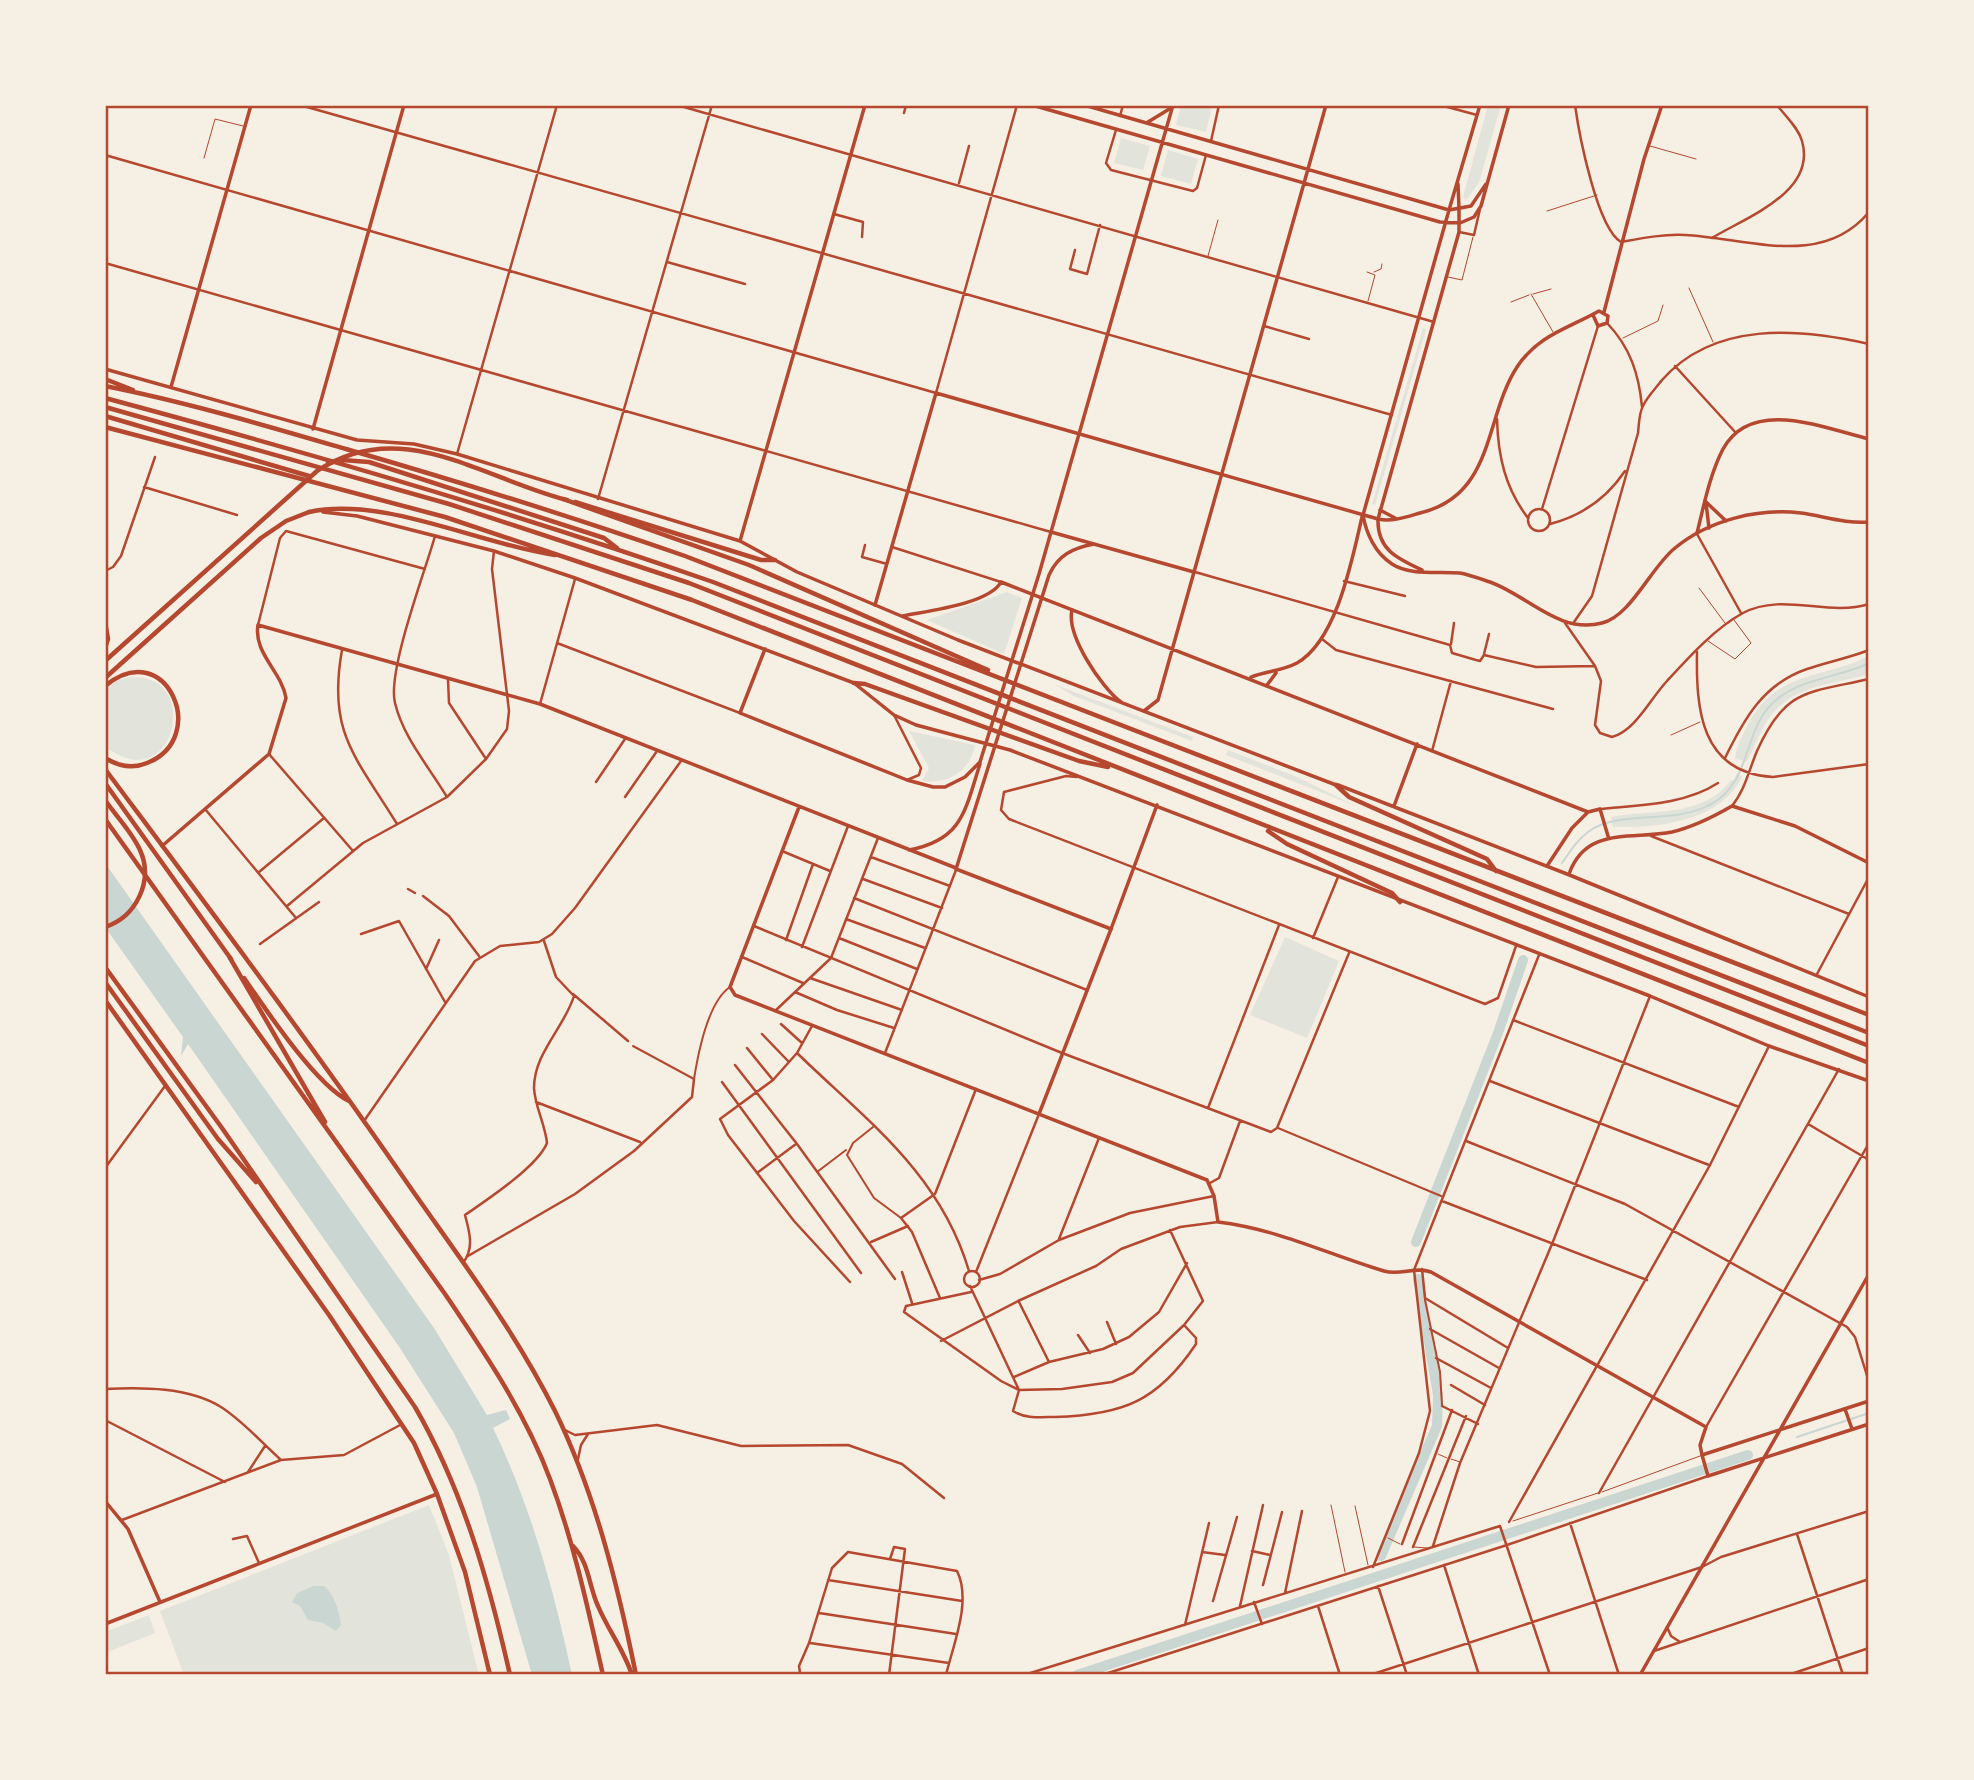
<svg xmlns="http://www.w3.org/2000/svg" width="1974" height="1780" viewBox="0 0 1974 1780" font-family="'Space Grotesk',sans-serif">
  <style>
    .green { fill: #e2e4dc }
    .water { fill: #c9d6d2 }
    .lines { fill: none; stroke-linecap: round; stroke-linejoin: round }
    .stream { stroke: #c9d6d2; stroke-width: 2 }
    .river { stroke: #c9d6d2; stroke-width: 10 }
    .service { stroke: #b5482f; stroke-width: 1 }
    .pedestrian { stroke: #b5482f; stroke-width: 2 }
    .minor { stroke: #b5482f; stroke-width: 2.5 }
    .tertiary { stroke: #b5482f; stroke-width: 3.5 }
    .secondary { stroke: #b5482f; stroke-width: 3.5 }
    .trunk { stroke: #b5482f; stroke-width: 4.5 }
    .motorway { stroke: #b5482f; stroke-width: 4.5 }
    .neatline { fill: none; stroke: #b5482f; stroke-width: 2.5 }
  </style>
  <rect width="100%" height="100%" fill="#f6efe4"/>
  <path class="green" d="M1181,105L1212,106L1206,132L1176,125Z
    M1488,105H1501L1479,183L1466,200L1463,197Z
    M1121,138L1150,146L1143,170L1114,163Z
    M1168,150L1198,159L1191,184L1161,176Z
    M1423,328L1426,329L1375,505L1372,504Z
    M1007,592L1022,598L1004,654L927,620Z
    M1869,656V674C1835,684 1793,685 1770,717C1760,730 1755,747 1747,761L1735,759C1736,748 1741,738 1746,728C1774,670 1821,680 1869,656Z
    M131,677C205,674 173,801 105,746V690L118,680Z
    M1056,685L1193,737L1192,741L1074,696Z
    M909,731L975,745C970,772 948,784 922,781L929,768Z
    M1228,750L1297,777L1356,806L1226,755Z
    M1737,773L1742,777C1720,822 1657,828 1613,827L1611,817C1652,809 1703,818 1731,780L1734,781Z
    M1285,937L1339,961L1307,1038L1250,1015Z
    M429,1505L449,1555L479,1675H184L160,1611Z
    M149,1615L155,1633L105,1653V1632Z"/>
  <path class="water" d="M105,863L434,1328L487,1415L506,1410L510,1419L493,1428C531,1506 554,1591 572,1675H532L477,1487L454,1433L400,1348L188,1044L181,1056L183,1037L105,927Z
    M314,1586H324C335,1595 339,1611 341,1625L336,1631L323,1623L308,1620L300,1606L292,1602L297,1593Z"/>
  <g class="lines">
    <path class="stream" d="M1562,863C1571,850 1579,837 1594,828C1629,810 1676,825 1713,803C1749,782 1744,737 1768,708C1793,678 1837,679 1869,663
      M1797,1437L1869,1413"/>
    <path class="river" d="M1416,1242L1498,1033L1523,960
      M1381,1556L1437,1426L1438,1395L1418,1279
      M1077,1675L1748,1455"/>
    <path class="service" d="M1650,146L1696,159
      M204,158L215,119L243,126
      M1547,211L1597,195
      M1208,256L1218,220
      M1367,272L1375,275L1368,301
      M1374,272L1381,269L1382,264
      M1448,277L1462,280L1473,237
      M1689,288L1713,342
      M1531,294L1553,332
      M1533,294L1551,289
      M1511,302L1529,295
      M1623,338L1658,321L1663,305
      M1699,588L1725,623
      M1708,641L1735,659L1751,643L1734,620
      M1671,735L1700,722
      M1438,1454L1447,1458
      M1451,1459L1460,1462
      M1602,1492L1700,1456
      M1331,1505L1345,1572
      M1355,1506L1368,1565
      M1513,1521L1598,1493
      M1388,1538L1400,1544
      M1414,1547L1427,1548"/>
    <path class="pedestrian" d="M633,1046L694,1079C698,1054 708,1002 730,987
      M873,1127L853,1143L847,1155L874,1198L901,1218
      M1278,1128L1441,1196
      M817,1172L846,1150
      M1425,1300L1440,1372L1442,1405"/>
    <path class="minor" d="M300,105L1392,415
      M677,105L1434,322
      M1440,105L1477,115
      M1575,105C1579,134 1597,228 1621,242C1643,238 1663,234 1685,235C1747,238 1822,269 1869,212
      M1866,105L1869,113
      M904,113L906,105
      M1120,116L1123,105
      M1116,130L1106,163L1111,170L1193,191L1197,188L1206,155
      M1211,141L1219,105
      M105,155L936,393L1017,105
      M959,183L969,146
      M834,214L863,222L862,237
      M1459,232L1474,235L1480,209
      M1712,238C1744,218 1817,193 1802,141C1798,127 1785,116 1777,105
      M1075,250L1070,269L1087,274L1100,225
      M667,262L745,284
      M105,263L1051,532
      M1607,323C1630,347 1639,374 1642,407
      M1264,326L1309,339
      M1675,366L1736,433
      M1497,419C1498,456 1505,488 1528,518
      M457,454L557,105
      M144,487L237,515
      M598,499L712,105
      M1528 520a11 11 0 1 1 22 0a11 11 0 1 1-22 0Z
      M1542,509L1598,326
      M1550,524C1581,516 1607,498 1625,471
      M1697,534L1741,613
      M435,536C425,572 387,671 395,703C403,737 429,767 447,797
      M865,545L862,557L887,564
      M892,547L1001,582
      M105,571L113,567L121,556L155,457
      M1195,572L1450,645L1452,653L1476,660L1480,661L1484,655L1536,667L1595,666
      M1344,581L1405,596
      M1574,622L1592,596L1638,433C1639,424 1639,413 1643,406C1647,397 1656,388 1662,380C1714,321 1798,328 1869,344
      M1565,623L1595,666L1601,681L1595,725L1600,733L1612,737C1636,730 1650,699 1667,681C1688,658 1715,628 1743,613C1783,592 1827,617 1869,604
      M258,625L280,538L286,531L425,569
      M1322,639L1336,650L1553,709
      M557,643L740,713
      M1451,644L1454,623
      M342,650C327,733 356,757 397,824
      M1697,652C1696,708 1700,773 1773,777L1869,764
      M1484,654L1489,634
      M448,680L449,703L486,759
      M540,704L575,579
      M894,715L921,768L919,775L907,780
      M1432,751L1451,681
      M269,754L353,851
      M1725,758C1744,719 1763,684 1807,669C1827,662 1849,658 1869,650
      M1077,777L1066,776L1004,792L1001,810L1009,819L1485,1004L1498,998L1516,946
      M596,782L625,739
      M625,797L657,751
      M1732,806C1745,790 1749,770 1757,751C1785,688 1808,693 1869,679
      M205,809L296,918
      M1600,809C1639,805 1684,805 1718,783
      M1651,836L1849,914
      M782,851L830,871
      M871,857L950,886
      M259,872L324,818
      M863,879L942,908
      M408,889L415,893
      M423,896L449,916L479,956
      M854,898L1087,990
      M287,906L363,843L447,797L486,759L507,729L509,711L492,569L494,551
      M846,919L925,948
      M754,926L1062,1053L1271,1132L1277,1128L1349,953
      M361,934L399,921L445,1002
      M839,938L917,969
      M1313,938L1338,877
      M786,940L813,864
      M260,944L319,902
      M802,947L848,826
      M742,957L803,983
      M426,969L439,940
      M1817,974L1869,877
      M810,978L902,1010
      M795,992L837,1010L894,1028
      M573,994L628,1041
      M775,1011L831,958L878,838
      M1513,1020L1739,1107
      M781,1024L802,1043
      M812,1026L797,1053L773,1080L720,1119L728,1135L794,1221L850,1282
      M762,1034L789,1062
      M747,1048L773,1080
      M797,1053C867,1121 940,1173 969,1271
      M885,1053L956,870
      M735,1065L797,1144L895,1279
      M1490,1081L1709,1165
      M722,1082L861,1273
      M536,1102L640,1142
      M1208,1108L1279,925
      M364,1121L475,961L500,946L539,942L552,934L575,908L681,761
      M1808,1124L1869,1160
      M1466,1141L1625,1204L1847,1327L1855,1337L1869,1382
      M105,1168L165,1086
      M757,1173L796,1144
      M1210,1183L1219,1178L1240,1121
      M1442,1201L1647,1280
      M1059,1239L1099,1138
      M871,1242L908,1226
      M468,1256L575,1194L634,1151L692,1097L694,1079
      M463,1263C475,1247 469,1231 465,1215C487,1200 538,1166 547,1143C545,1124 535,1107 534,1088C534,1053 564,1028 574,996L556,977L544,941
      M1422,1269L1425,1298L1508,1348
      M964 1279a8 8 0 1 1 16 0a8 8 0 1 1-16 0Z
      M902,1272L912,1303
      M976,1272L1039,1114
      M979,1280L1000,1274L1059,1240L1130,1213L1214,1196
      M970,1286L1019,1390
      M971,1292L906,1306L904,1312L1001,1381L1019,1390L1062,1389L1112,1382L1133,1373L1184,1325L1203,1301L1170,1230
      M940,1298L912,1232L901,1218L935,1194L976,1089
      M1019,1302L1049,1362
      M1107,1322L1116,1344
      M1430,1329L1499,1368
      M1078,1335L1090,1353
      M941,1341L1018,1301L1096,1266L1121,1249L1180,1227L1218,1222
      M1436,1358L1491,1388
      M1014,1377L1049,1362L1103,1349L1129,1337L1159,1312L1187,1263
      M1451,1385L1485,1405
      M105,1389C142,1387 189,1387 221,1407C243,1421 262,1443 281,1460
      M1019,1390L1013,1411C1025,1419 1041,1417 1055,1417C1123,1415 1158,1401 1196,1344V1338L1184,1325
      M1442,1406L1478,1424
      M105,1420L225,1482
      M1706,1427L1869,1143
      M565,1430L575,1435L657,1425L741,1446L848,1445L902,1464L944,1498
      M578,1459L581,1445L588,1434
      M248,1472L265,1446
      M1599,1493L1839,1069
      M122,1520L281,1460L344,1455L402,1424
      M1509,1522L1710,1165L1769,1046
      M1570,1523L1619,1675
      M1797,1534L1843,1675
      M233,1539L247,1536L259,1563
      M1402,1544L1452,1410
      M1433,1546L1460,1463L1552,1244L1650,996
      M1413,1547L1466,1416
      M1252,1551L1270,1555
      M1202,1552L1225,1555
      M1444,1565L1479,1675
      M1373,1567L1419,1453L1430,1411L1414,1270L1539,955
      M828,1580L962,1601
      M1263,1585L1282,1512
      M1378,1586L1407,1675
      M1285,1593L1302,1511
      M1213,1601L1237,1517
      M1254,1602L1262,1624
      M1240,1606L1263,1505
      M1318,1606L1340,1675
      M819,1613L956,1634
      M1185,1625L1209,1523
      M1667,1627L1671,1636L1680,1642
      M810,1643L949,1663
      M1654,1651L1869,1579
      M805,1675L800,1673L799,1666L809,1643L832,1568L848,1552L957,1571C972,1601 953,1645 946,1675
      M889,1675L905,1549L894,1547L890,1559
      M1024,1675L1500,1526L1550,1675
      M1102,1675L1507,1545L1708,1476
      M1370,1675L1702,1567L1721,1557L1869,1511
      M1788,1675L1869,1648"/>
    <path class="tertiary" d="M1308,169L1326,105
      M1458,184L1459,208
      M1449,210L1480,105
      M1604,312L1644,159L1662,105
      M171,387L251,105
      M313,429L404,105
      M1706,503L1709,528
      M1380,510L1395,518
      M1697,533C1704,505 1710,474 1723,449C1752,396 1826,429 1869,439
      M875,605L936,393L1378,519C1392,522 1406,517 1420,513C1495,495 1484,418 1517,367C1538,335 1569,328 1599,311L1608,316L1607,323L1598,326L1593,315
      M903,616C927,611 989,604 1001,582L1588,812L1600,809L1608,836
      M1251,677C1266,671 1282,671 1297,663C1337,640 1352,560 1362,517
      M1267,685L1276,673
      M1144,711L1158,700L1194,572
      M1338,785L1567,874L1869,997
      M1394,806L1417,744
      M799,807L730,987L735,995L1207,1180L1214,1196L1218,1222C1277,1229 1327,1254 1384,1271C1400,1276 1415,1266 1431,1272L1706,1427L1700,1445L1702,1455
      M162,846L269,754L286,698C282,672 253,653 258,625L540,704L956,868
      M909,850C963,840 965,810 980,764
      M1547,866L1572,828L1588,812
      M1569,874C1586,826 1632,840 1672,832C1693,827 1713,817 1732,806L1795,826L1869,863
      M1039,1114L1111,929
      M105,1501L128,1529L160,1602
      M105,1624L437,1494"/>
    <path class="secondary" d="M1032,105L1440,222L1460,223L1474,217L1481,206L1509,105
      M1084,105L1449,210L1471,206L1486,184
      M1148,122L1171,108
      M1449,210L1363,515C1366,533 1375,553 1392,564C1410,576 1439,571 1460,573C1470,575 1481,579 1490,582C1529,596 1558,634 1602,623C1631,616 1651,567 1675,548C1709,520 1758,508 1801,513C1823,516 1846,524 1869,522
      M105,369L357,440L414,444L457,454L740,541L797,572L958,640L1336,785
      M1705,501L1726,521
      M323,512L357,516L494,551L575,578L854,683L894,715L916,725L1010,750L1650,996L1769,1046L1869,1081
      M1051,532L1194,572L1308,169
      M740,541L865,105
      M1094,544C1073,548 1058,555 1049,575L956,869L1111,929L1157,805
      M1422,570C1398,559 1377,550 1378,519L1459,232V210
      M1072,610C1066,635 1101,687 1121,702
      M765,649L740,713L907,780L933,787H945L965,777L980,762L1039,574L1173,105
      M1869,1401L1702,1455L1708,1476L1869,1424
      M1845,1409L1852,1429
      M1640,1675L1869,1274"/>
    <path class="trunk" d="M575,502L761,560H775
      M105,622L108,639L105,648
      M105,661L317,471C401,415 481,478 567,500
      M105,678L261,538L286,521L309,512
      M105,686C166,635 211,738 147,763C133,769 118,766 105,758
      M105,769C208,907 312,1045 410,1187C461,1260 515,1331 555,1411C595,1493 618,1586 636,1675
      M105,783L231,959
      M105,800C116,816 132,832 140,850C154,881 136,917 105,927
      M244,978C266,1010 316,1085 349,1101
      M105,1000L329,1315L414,1443L437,1494L465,1572L490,1675"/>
    <path class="motorway" d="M105,379L133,390
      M105,386C186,402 267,426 346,449C460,482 573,517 685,556L1869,1015
      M105,398C310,453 513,512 713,582L1869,1033
      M105,407L449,504L689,583L1869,1046
      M105,416L309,476
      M105,427L445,517L692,600L1869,1063
      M328,463L342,460L369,462L604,538L617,548
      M563,499L749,565L988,670
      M309,512C385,496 478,544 555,555
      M854,683L865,684L1079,761L1108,767
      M1336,785L1349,797L1487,859L1496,871
      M105,819L445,1294C484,1352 525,1412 550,1479C574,1543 588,1609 603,1675
      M1268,831L1287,844L1392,893L1400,902
      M230,958L325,1122
      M105,967L222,1128L415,1407C463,1490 489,1582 510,1675
      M105,982L218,1139L256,1182
      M573,1546C589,1562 589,1587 598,1606C608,1630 624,1650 632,1675"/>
  </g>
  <rect width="1974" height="1780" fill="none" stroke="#f6efe4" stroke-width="214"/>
  <rect x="107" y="107" width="1760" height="1566" class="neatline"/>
</svg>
